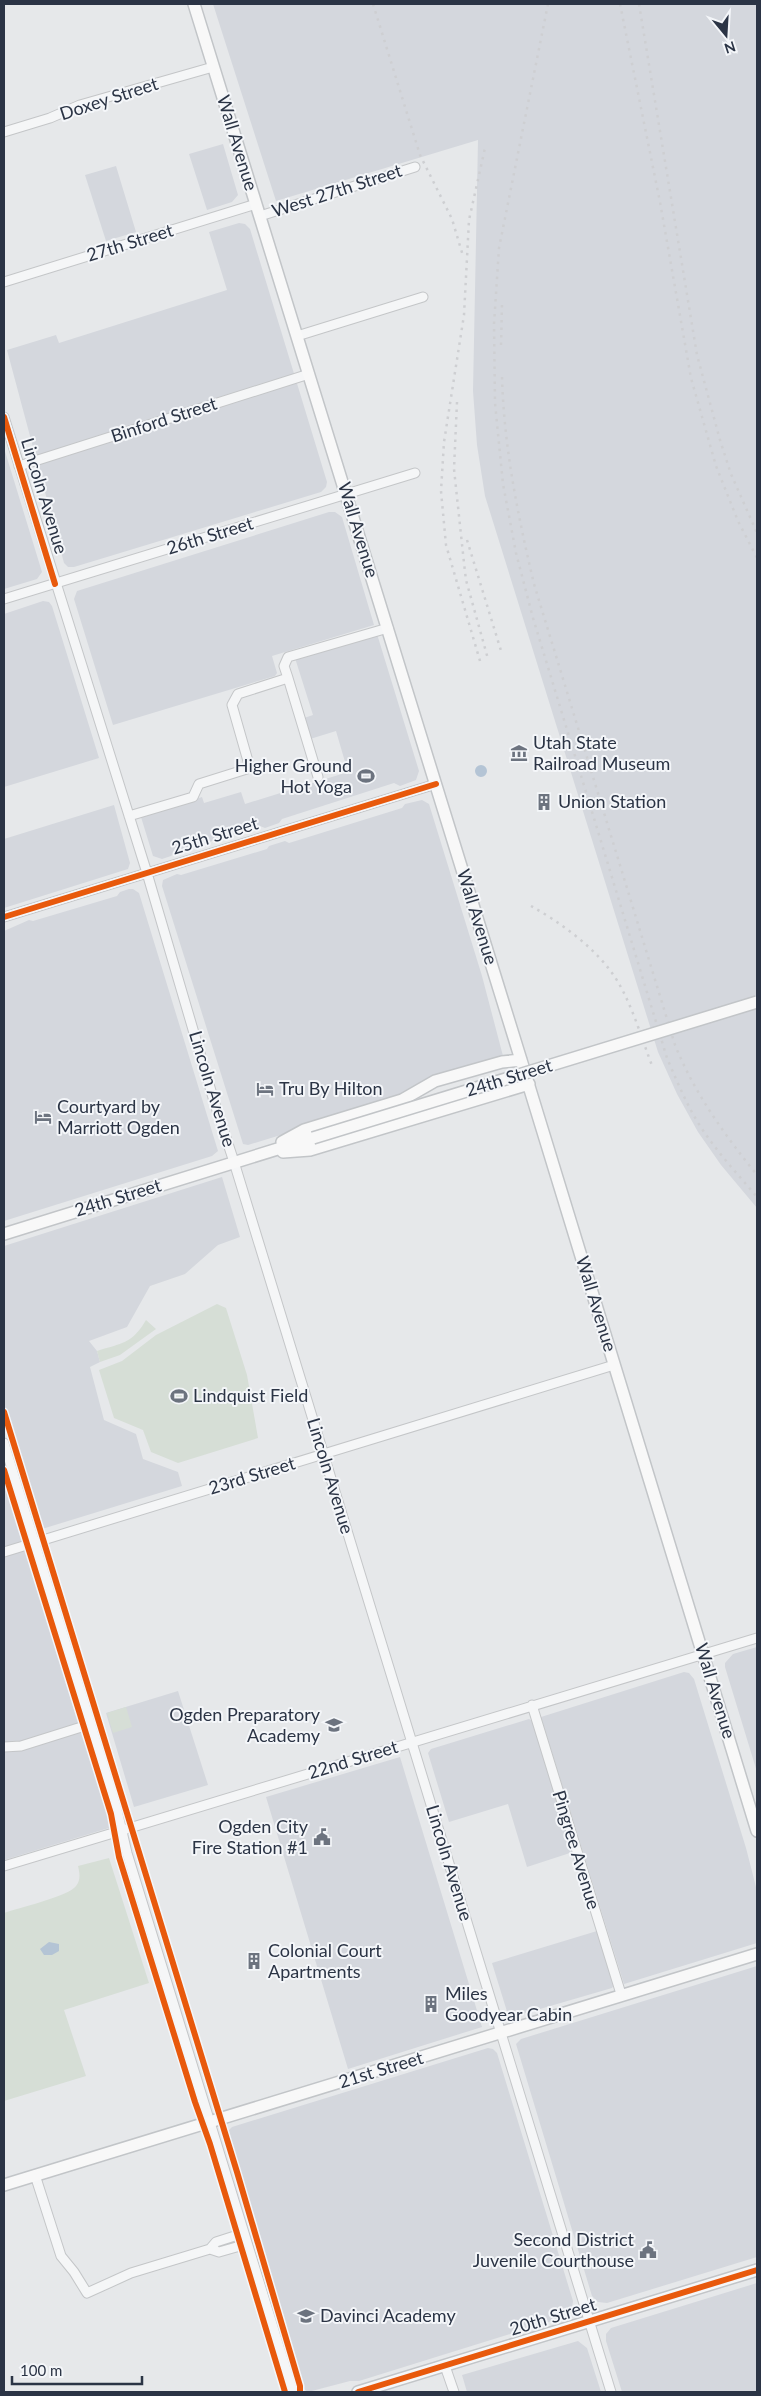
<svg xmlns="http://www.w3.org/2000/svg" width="761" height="2396" viewBox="0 0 761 2396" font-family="Lato,sans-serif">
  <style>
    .built { fill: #d4d7dd }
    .green { fill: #d6ded6 }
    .water { fill: #b4c4d5 }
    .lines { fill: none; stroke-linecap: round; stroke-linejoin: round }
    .minor-casing { stroke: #c4c6c8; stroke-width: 11 }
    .major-casing { stroke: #c2c5c8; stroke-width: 14 }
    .minor { stroke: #f5f6f7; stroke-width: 9 }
    .major { stroke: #f8f8f8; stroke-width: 11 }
    .rail { stroke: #cecfd2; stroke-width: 2.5; stroke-dasharray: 2.5 5; stroke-linecap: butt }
    .major-bridge-casing { stroke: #c2c5c8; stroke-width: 14; stroke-linecap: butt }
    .major-bridge { stroke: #f8f8f8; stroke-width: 11 }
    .cycleway-casing { stroke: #f4f6f9; stroke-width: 9 }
    .cycleway { stroke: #e8590c; stroke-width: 6 }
    .labels { text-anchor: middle; stroke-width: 4; stroke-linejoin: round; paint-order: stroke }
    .street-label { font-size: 18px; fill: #2b3445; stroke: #f4f6f9 }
    .poi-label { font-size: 18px; fill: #2b3445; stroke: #f4f6f9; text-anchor: start }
  </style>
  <rect width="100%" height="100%" fill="#e6e8ea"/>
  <path class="built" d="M213,4H757V1208L721,1165L698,1132L677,1094L658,1052L485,496L477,445L473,391L478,140L276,201Z
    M223,144L238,195L232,202L207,210L189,154Z
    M116,166L136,232L106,241L85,175Z
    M239,223L245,224L250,229L327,482L326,487L321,492L74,567H68L64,563L7,350L56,335L59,343L227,290L209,232Z
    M4,448L42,572L37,579L4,589Z
    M329,512H335L342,517L374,625L272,656L277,673L275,676L113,725L74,599L77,591Z
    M43,601L49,602L52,606L99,758L4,787V614Z
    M377,634L419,771L416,780L400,786L394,783L282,819L279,823L265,828L260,826L174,853L171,856L162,859L153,856L141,817L202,797L204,803L241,792L245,804L348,772L336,731L310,739L304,718L313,715L295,658Z
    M422,800L429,804L482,976L503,1056L394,1100L248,1145L243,1144L162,886L163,880L177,874L181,875L267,849L269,846L285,841L289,843L402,808L405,804Z
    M114,805L130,863L128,869L4,908V839Z
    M129,889H133L139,893L218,1151L212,1156L4,1221V931L29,920L33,921L117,896L120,892Z
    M222,1177L240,1237L218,1245L185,1274L150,1286L127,1327L89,1341L97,1351L100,1362L90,1367L104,1420L136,1434L143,1459L178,1472L182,1486L42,1529L4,1407V1246Z
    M4,1476L112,1827L4,1860Z
    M757,1647V1772L725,1667V1663L733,1654Z
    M684,1672L689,1673L694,1679L746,1848L757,1891V1943L624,1984L541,1717Z
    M178,1691L208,1785L134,1807L106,1713Z
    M529,1719L533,1721L573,1852L527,1867L508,1804L449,1822L428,1753L431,1749Z
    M400,1757L482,2027L348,2069L266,1797Z
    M597,1931L614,1985L612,1988L509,2018L492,1963Z
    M757,1966V2257L607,2303L598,2302L592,2296L516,2044L521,2039Z
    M488,2048L493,2049L497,2053L573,2301L571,2313L568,2316L359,2381H350L308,2392L304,2389L227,2138L228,2131L232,2127Z
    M757,2283V2392H622L606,2341V2334L611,2328Z
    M578,2341L587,2348L601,2392H467L462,2375Z"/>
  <path class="green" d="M217,1304L226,1308L247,1375L258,1438L178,1463L151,1452L143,1430L114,1418L99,1370L122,1361L156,1335Z
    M146,1320L156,1329L120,1355L100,1362L97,1351C122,1343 132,1344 146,1320Z
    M126,1707L132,1727L113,1733L107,1713Z
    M109,1858L149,1983L64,2010L86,2076L4,2101V1913C19,1908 64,1897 74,1888C81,1882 80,1874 78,1866Z"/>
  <path class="water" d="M475 771a6 6 0 1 1 12 0a6 6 0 1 1-12 0Z
    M49,1942L59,1944V1951L52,1955H44L40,1949Z"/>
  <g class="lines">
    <g class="minor-casing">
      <path id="minor" d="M4,132L50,118L80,105L213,67
        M260,216L415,167
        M4,282L256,204
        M297,336L423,297
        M4,417L147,873L214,1101L234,1162L611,2392
        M19,466L309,374
        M4,599L415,473
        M288,678L318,777
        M129,816L193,797L199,784L250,768L232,705L238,694L288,678L284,666L288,657L388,628
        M4,917L436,784
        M4,1443L117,1810L127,1853L293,2392
        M4,1552L614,1365
        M532,1705L621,1994
        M4,1747L21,1746L91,1724
        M4,1866L757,1638
        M35,2175L61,2256L74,2272L87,2293L131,2273L210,2249L219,2252L247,2244
        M210,2249L216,2242L244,2233
        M445,2366L454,2392"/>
    </g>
    <g class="major-casing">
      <path id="major" d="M194,4L521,1060L757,1831
        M282,1142L304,1130L402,1100L435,1081L502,1062L521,1060
        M283,1152L310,1150L529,1084
        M4,1234L313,1138
        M4,2185L757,1954
        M358,2392L757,2270"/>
    </g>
    <use href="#minor" class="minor"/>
    <use href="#major" class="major"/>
    <path class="rail" d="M373,4L420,155L452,219L463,256
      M548,4L499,248L494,324L495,403L503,484L516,553L533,618L667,1058C676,1079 685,1101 697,1121C714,1149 736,1172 757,1197
      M620,4L660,202L691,378L716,466L738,521L757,558
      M639,4L697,355L720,440L731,474L757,533
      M501,345L502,305
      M502,377C504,448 518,516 534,584L675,1045C695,1094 724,1134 757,1175
      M457,402L454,469L464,563L466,580L488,659
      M467,540L502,654
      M480,661L446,545L441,491L444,442L464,315L469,220L485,148
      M531,906C558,921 590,944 609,969C630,995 641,1038 653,1068"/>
    <g class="major-bridge-casing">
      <path id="major-bridge" d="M313,1138L757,1002"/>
    </g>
    <use href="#major-bridge" class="major-bridge"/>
    <g class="cycleway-casing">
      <path id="cycleway" d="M4,417L55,584
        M4,917L436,784
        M4,1412L237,2172L300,2386V2392
        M4,1470L111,1814L119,1857L195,2102L210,2144L285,2392
        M358,2392L757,2270"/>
    </g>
    <use href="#cycleway" class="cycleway"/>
  </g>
  <defs>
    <g id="museum-bare" transform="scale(1.35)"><path d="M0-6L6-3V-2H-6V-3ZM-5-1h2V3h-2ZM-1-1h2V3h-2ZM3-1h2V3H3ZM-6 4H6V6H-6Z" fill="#6c737f" stroke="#f4f6f9" stroke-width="2.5" paint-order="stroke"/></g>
    <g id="stadium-bare" transform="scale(1.35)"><path d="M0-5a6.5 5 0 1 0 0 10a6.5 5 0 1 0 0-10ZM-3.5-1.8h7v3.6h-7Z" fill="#6c737f" stroke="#f4f6f9" stroke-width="2.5" paint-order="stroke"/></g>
    <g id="building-bare" transform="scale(1.35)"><path d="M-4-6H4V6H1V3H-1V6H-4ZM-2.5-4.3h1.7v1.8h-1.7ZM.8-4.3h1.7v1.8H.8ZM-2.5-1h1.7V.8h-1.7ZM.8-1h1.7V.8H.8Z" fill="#6c737f" stroke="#f4f6f9" stroke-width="2.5" paint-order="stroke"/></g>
    <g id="hotel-bare" transform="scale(1.35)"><path d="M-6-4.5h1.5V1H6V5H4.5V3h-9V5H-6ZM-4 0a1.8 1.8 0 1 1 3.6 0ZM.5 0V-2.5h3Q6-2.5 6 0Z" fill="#6c737f" stroke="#f4f6f9" stroke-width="2.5" paint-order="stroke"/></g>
    <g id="school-bare" transform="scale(1.35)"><path d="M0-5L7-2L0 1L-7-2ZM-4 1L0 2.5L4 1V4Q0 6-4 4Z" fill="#6c737f" stroke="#f4f6f9" stroke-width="2.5" paint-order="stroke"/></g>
    <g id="civic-bare" transform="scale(1.35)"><path d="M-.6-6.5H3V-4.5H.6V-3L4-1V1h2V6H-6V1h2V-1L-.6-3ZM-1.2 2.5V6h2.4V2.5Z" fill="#6c737f" stroke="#f4f6f9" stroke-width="2.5" paint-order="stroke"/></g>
  </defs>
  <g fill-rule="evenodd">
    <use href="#museum-bare" x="519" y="753"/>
    <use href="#stadium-bare" x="366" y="776"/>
    <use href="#building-bare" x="544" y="802"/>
    <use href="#hotel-bare" x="265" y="1089"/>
    <use href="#hotel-bare" x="43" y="1117"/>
    <use href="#stadium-bare" x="179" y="1396"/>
    <use href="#school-bare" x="334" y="1725"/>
    <use href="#civic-bare" x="322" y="1837"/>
    <use href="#building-bare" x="254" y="1961"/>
    <use href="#building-bare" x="431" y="2004"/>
    <use href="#civic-bare" x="648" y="2250"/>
    <use href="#school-bare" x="306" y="2316"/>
  </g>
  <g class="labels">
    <g class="street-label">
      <text transform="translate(109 99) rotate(-18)" y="6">Doxey Street</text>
      <text transform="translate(237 143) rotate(73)" y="6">Wall Avenue</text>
      <text transform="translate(337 191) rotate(-18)" y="6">West 27th Street</text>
      <text transform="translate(130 243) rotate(-17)" y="6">27th Street</text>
      <text transform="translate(164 420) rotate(-18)" y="6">Binford Street</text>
      <text transform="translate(44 496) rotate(73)" y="6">Lincoln Avenue</text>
      <text transform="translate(358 530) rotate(73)" y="6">Wall Avenue</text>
      <text transform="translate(210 536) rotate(-17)" y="6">26th Street</text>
      <text transform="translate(215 836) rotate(-17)" y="6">25th Street</text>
      <text transform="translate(477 917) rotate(73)" y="6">Wall Avenue</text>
      <text transform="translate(509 1078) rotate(-17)" y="6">24th Street</text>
      <text transform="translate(212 1089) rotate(73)" y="6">Lincoln Avenue</text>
      <text transform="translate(118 1198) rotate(-17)" y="6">24th Street</text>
      <text transform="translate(596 1304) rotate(73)" y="6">Wall Avenue</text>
      <text transform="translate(252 1476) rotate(-17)" y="6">23rd Street</text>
      <text transform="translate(330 1476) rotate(73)" y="6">Lincoln Avenue</text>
      <text transform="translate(715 1691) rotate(73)" y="6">Wall Avenue</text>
      <text transform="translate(353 1760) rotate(-17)" y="6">22nd Street</text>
      <text transform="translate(576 1850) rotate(73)" y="6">Pingree Avenue</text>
      <text transform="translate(449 1863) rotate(73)" y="6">Lincoln Avenue</text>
      <text transform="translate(381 2070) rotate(-17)" y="6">21st Street</text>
      <text transform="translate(553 2317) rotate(-17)" y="6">20th Street</text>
    </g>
    <g class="poi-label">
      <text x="533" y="749">Utah State<tspan x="533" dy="21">Railroad Museum</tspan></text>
      <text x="352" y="772" text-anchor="end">Higher Ground<tspan x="352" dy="21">Hot Yoga</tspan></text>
      <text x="558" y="808">Union Station</text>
      <text x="279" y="1095">Tru By Hilton</text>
      <text x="57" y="1113">Courtyard by<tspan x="57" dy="21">Marriott Ogden</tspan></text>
      <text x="193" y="1402">Lindquist Field</text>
      <text x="320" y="1721" text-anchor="end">Ogden Preparatory<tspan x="320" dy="21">Academy</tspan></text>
      <text x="308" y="1833" text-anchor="end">Ogden City<tspan x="308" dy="21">Fire Station #1</tspan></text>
      <text x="268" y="1957">Colonial Court<tspan x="268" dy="21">Apartments</tspan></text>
      <text x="445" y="2000">Miles<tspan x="445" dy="21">Goodyear Cabin</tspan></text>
      <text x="634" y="2246" text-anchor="end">Second District<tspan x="634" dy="21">Juvenile Courthouse</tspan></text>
      <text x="320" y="2322">Davinci Academy</text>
    </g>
  </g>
  <rect width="761" height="2396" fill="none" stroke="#2b3445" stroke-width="10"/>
  <g transform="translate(726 35) rotate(162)" stroke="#f4f6f9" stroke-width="4" paint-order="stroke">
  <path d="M0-4L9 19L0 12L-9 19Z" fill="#2b3445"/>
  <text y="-8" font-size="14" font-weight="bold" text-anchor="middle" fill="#2b3445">N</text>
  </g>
  <path d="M12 2376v8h130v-8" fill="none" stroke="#2b3445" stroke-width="2.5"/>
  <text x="20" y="2376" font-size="15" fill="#2b3445" stroke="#f4f6f9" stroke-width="4" paint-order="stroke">100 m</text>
</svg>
